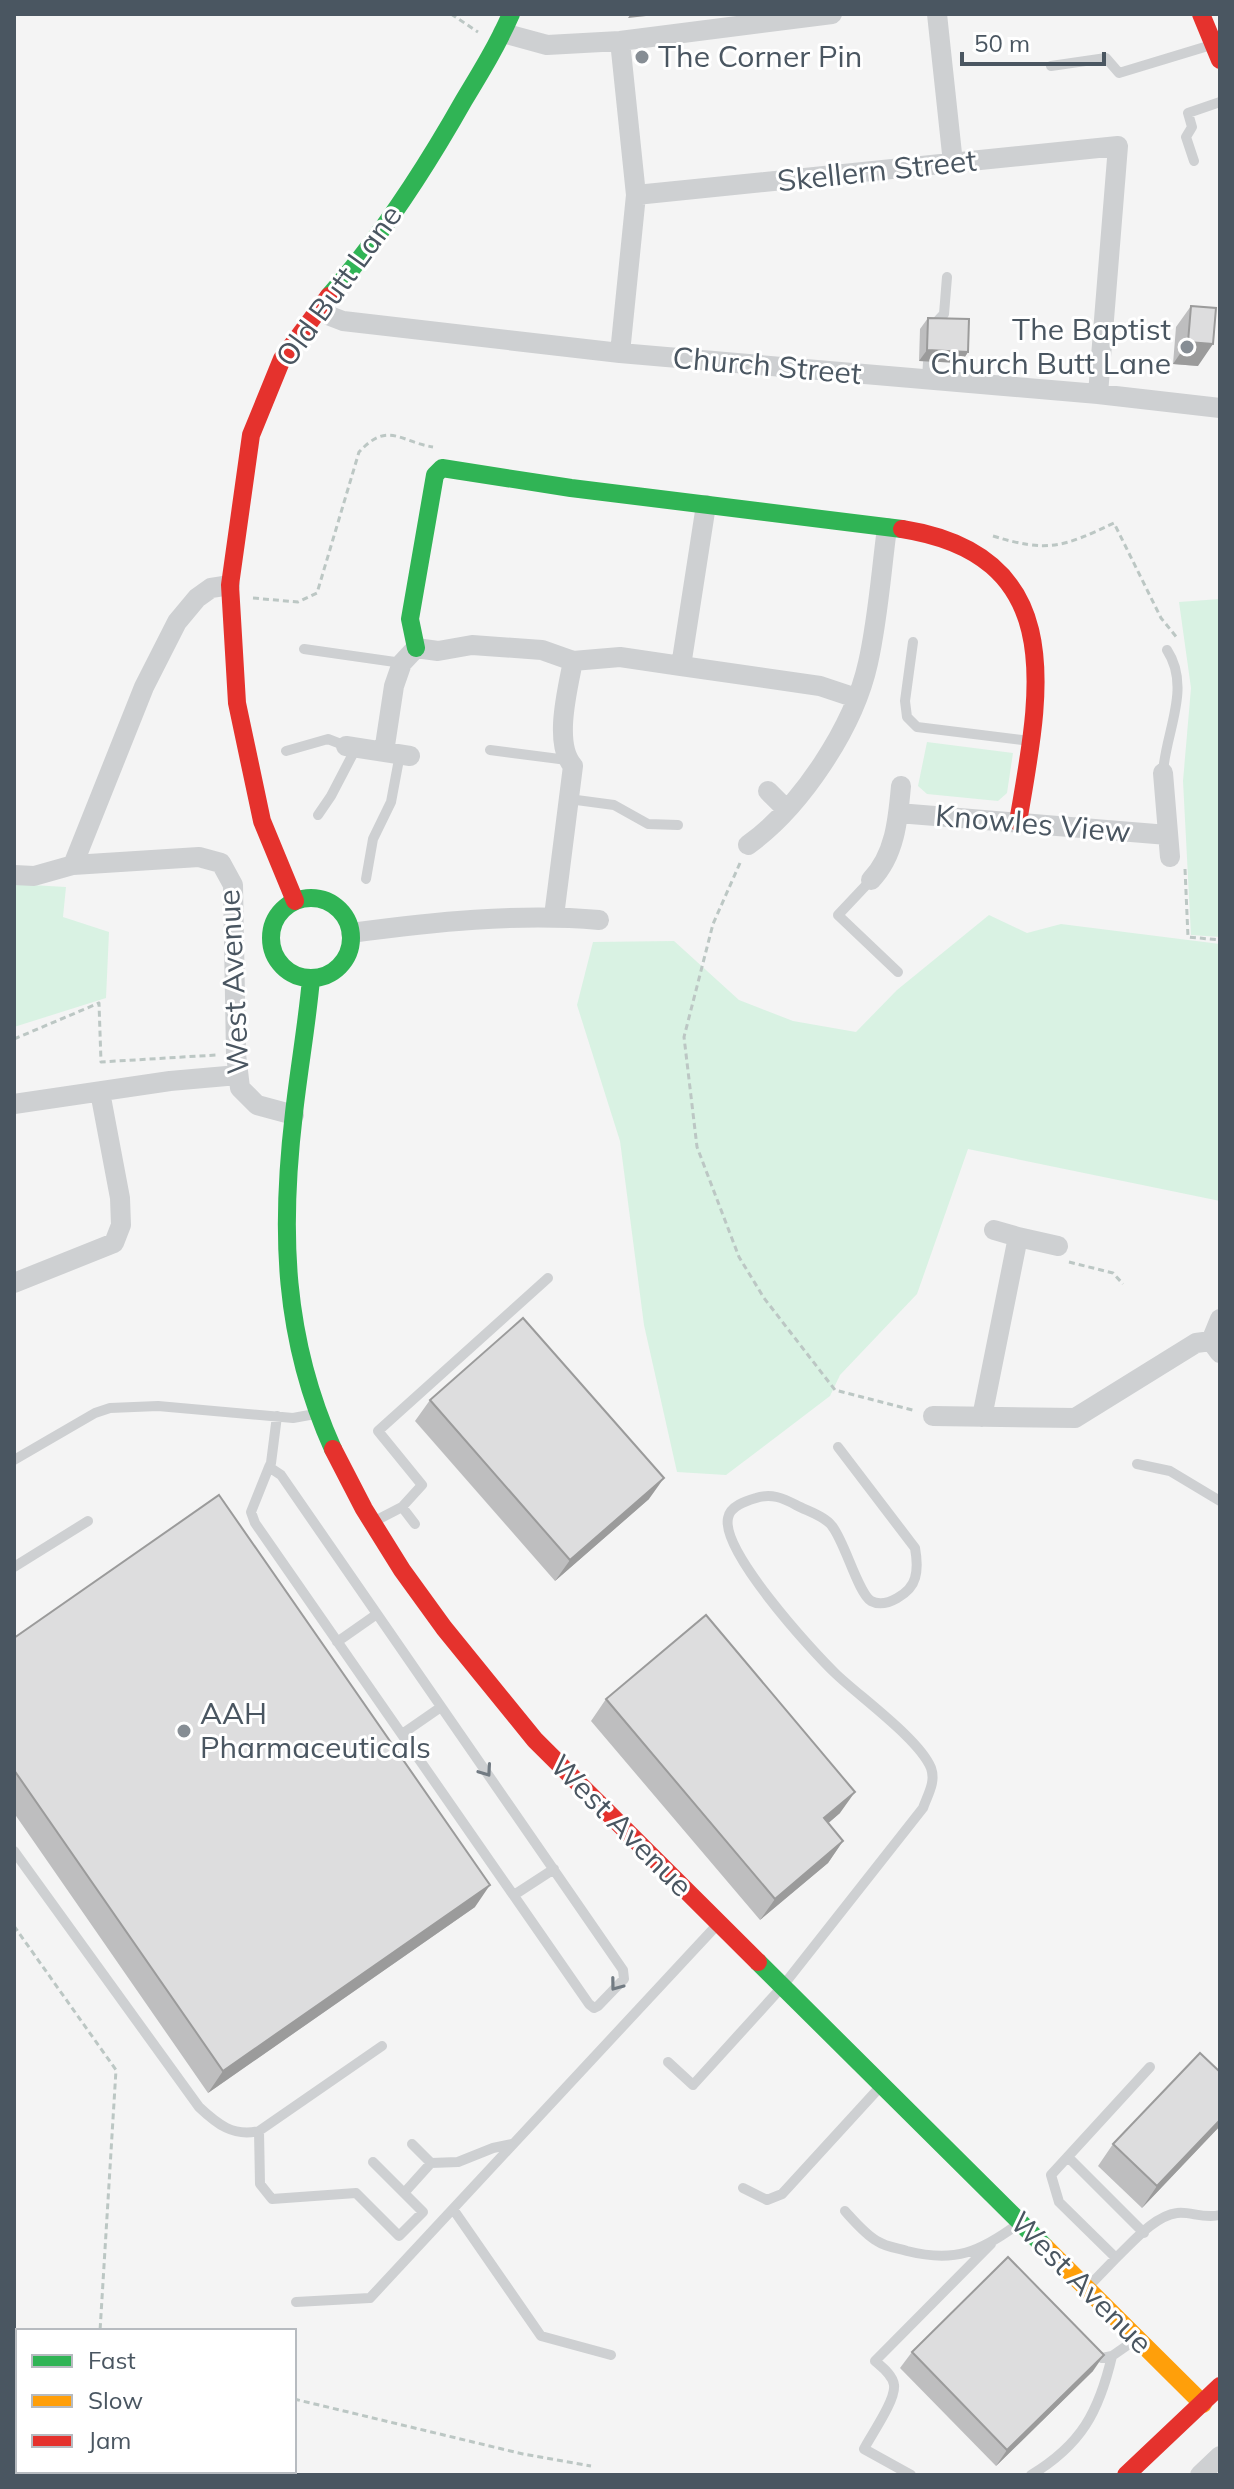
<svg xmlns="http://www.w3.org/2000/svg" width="1234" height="2489" viewBox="0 0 1234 2489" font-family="Mulish,sans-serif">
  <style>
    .green { fill: #d9f2e3 }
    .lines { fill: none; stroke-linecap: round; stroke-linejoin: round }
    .path { stroke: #bcc7c4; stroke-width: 3; stroke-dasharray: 6 4; stroke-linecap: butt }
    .lane { stroke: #ced0d2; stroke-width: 10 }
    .street { stroke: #ced0d2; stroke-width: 20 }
    .fast { stroke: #30b455; stroke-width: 18 }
    .slow { stroke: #ff9f0a; stroke-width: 18 }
    .jam { stroke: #e5322d; stroke-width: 18 }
    .wall { fill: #bebebf }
    .shaded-wall { fill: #9b9b9b }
    .building { fill: #ddddde; stroke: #9b9b9b; stroke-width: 2 }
    .oneway { stroke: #727b83 }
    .poi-dot { fill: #868d94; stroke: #fff; stroke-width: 3 }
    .labels { text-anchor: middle; stroke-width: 6; stroke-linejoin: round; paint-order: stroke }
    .poi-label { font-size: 30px; fill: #4a5661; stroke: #fff; text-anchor: start }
    .street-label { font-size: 30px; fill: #4a5661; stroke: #fff }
  </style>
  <rect width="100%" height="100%" fill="#f4f4f4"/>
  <path class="green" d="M1220,599V937L1191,935L1183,781L1191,688L1179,602Z
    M927,742L1013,753L1007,793L998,801L927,794L918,786Z
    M14,884L66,887L63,917L109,932L106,998L14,1027Z
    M989,915L1027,933L1061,924L1220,944V1201L968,1149L917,1294L840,1375L830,1396L726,1475L677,1472L644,1325L620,1141L577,1005L593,942L674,941L739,1000L793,1021L856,1032L897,990Z"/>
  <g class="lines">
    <path class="path" d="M451,14L478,32
      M993,536C1048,553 1063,547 1114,523L1161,618L1178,639
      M253,598L298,602L317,593L359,452C388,421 398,441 433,447
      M740,863L713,924L684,1037L697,1147L739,1257L764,1298L835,1390L916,1411
      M1185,869L1188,937L1220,940
      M14,1039L99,1003L101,1062L216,1055
      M1069,1262L1113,1273L1123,1284
      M14,1926L116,2070L100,2331
      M14,2341L18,2340
      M294,2399L523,2454L591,2466
      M73,2475L74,2471"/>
    <path class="lane" d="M1051,66L1106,58L1119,73L1208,46
      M1194,161L1186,137L1192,127L1188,113L1220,102
      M931,328L944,314L947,277
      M927,379L928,362
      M913,642L905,701L907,717L917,727L1030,741
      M304,649L402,663
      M490,750L567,760
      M286,751L328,739L346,746
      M1163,773C1165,733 1192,688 1167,650
      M569,799L614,805L648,824L678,825
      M318,815L331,796L356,748
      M366,879L373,839L391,802L400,754
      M871,880L838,915L898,972
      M14,1460L95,1413L110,1408L158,1406L293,1418L315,1414
      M1137,1464L1170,1471L1220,1501
      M269,1467L281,1475L623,1970L624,1979L598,2006L594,2008L589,2004L255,1523L251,1512L269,1467L271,1463L277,1416
      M402,1507L415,1524
      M375,1521L402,1507L422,1485L378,1431L548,1278
      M14,1567L88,1521
      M337,1642L377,1614
      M402,1734L441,1707
      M14,1851L199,2107C217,2124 233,2137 259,2131L382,2046
      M514,1895L554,1869
      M668,2062L693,2085L782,1987L923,1808C928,1794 936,1782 931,1768C919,1739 860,1697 836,1674C811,1650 721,1551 728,1518C730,1506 746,1501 756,1498C771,1493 783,1498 796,1505C807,1511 825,1516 832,1526C845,1542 858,1593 871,1601C886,1609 911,1593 915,1578C918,1568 917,1559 915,1548L838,1447
      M259,2131L260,2184L272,2199L356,2193L399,2236L423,2212L373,2162
      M412,2144L431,2163L458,2162L493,2148L512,2144
      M1068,2157L1144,2233
      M743,2188L767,2200L782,2194L880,2087
      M404,2193L431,2163
      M453,2209L541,2336L611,2355
      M845,2211C855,2222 865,2234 877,2241C886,2247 897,2248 907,2251C955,2263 980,2252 1018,2224
      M1116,2258C1132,2243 1154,2216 1177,2213C1190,2211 1203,2219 1220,2215
      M1088,2287L1116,2258L1059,2202L1051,2175L1150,2067
      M296,2302L370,2298L717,1925
      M1090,2352L1102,2358L1112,2356L1135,2340
      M227,2475L232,2471
      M911,2475L864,2449C871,2435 896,2400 894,2385C893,2375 882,2367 875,2361L991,2244
      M1031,2475C1081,2445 1099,2412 1112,2356"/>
    <path class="street" d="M937,14L953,163
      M503,33L547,45L620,41L832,14
      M636,195L1118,146L1098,394
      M321,305L330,316L343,321L620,353L1098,394L1220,408
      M620,353L636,195L620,41
      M681,666L820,686L856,698
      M346,746L410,756
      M384,752L394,686L402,663L416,648L438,651L472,645L542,650L573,661L620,657L681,666L706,505
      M1163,773L1170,857
      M768,791L787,810
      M898,813L1168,835
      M748,845C801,807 854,727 868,663C878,619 881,573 887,528
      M73,865L144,687L177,622L197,598L211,588L230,585
      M14,875L34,876L73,865L199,857L221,863L233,885L236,1054L240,1088L257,1105L294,1115
      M871,880C895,855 898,820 901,786
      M554,916L573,766C553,744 568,688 573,661
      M351,933C432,922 517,913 599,920
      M14,1104L170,1081L238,1075
      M994,1230L1018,1237
      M14,1283L114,1243L121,1225L120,1198L100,1092
      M1211,1341L1220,1319
      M933,1416L1075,1418L1196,1343L1211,1341L1220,1353
      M982,1417L1018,1237L1058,1246
      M1200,2475L1220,2456"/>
    <path class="fast" d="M329,296C381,237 425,169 464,100C481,72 498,44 511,14
      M416,648L410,619L435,475L442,468L571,488L902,529
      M271 938a40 40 0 1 1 80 0a40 40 0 1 1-80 0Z
      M311,979C307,1024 299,1068 294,1113C280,1231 283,1338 333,1449
      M758,1962L1045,2247"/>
    <path class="slow" d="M1045,2247L1203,2404"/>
    <path class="jam" d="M1201,14L1220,60
      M902,529C1073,556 1039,697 1018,822
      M295,901L262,821L237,703L230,585L251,435L282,359L329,296
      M333,1449L364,1509L402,1570L444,1628L535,1740L758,1962
      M1126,2475L1220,2386"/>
  </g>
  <path class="wall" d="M1191,306L1198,366L1173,364L1176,327Z
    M928,318L968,352L961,363L919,361L920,329Z
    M430,1400L649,1499L555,1581L415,1421Z
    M14,1638L475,1907L208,2093L14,1813Z
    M606,1699L840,1813L828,1823L843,1841L828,1863L760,1920L591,1721Z
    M1220,2126L1142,2208L1098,2166L1113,2144Z
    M912,2352L1093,2371L996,2466L900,2368Z"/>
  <path class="shaded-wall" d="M631,14H664L628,18Z
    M1188,342L1213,344L1198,366L1173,364Z
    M927,350L968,352L961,363L919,361Z
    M664,1478L649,1499L555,1581L570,1560Z
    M855,1792L840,1813L809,1840L824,1818Z
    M843,1841L828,1863L760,1920L775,1899Z
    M490,1885L475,1907L208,2093L223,2071Z
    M1220,2120V2126L1142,2208L1157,2186Z
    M1104,2355L1093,2371L996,2466L1007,2450Z"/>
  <path class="building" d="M1191,306L1216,308L1213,344L1188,342Z
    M928,318L969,319L968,352L927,350Z
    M523,1318L664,1478L570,1560L430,1400Z
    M219,1495L490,1885L223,2071L14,1770V1638Z
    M706,1615L855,1792L824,1818L843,1841L775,1899L606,1699Z
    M1200,2053L1220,2072V2120L1157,2186L1113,2144Z
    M1008,2257L1104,2355L1007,2450L912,2352Z"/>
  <defs><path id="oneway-chevron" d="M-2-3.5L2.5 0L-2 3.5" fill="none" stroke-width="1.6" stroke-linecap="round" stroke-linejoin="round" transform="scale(2)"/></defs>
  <g class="oneway">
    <use href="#oneway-chevron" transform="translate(486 1771) rotate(55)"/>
    <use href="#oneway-chevron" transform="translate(616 1985) rotate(127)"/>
  </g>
  <g class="poi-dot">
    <circle cx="642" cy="57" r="8"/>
    <circle cx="1187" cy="347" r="8"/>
    <circle cx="184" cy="1731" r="8"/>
  </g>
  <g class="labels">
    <g class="poi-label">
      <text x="658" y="67">The Corner Pin</text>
      <text x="1171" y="340" text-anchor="end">The Baptist<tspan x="1171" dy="34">Church Butt Lane</tspan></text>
      <text x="200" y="1724">AAH<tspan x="200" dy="34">Pharmaceuticals</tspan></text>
    </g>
    <g class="street-label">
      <text transform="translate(877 171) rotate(-6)" y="10">Skellern Street</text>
      <text transform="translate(339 286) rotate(-54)" y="10">Old Butt Lane</text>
      <text transform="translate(767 366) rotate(5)" y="10">Church Street</text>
      <text transform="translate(1033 824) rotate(5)" y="10">Knowles View</text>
      <text transform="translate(234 982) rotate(-93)" y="10">West Avenue</text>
      <text transform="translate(621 1826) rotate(45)" y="10">West Avenue</text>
      <text transform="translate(1081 2283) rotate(45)" y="10">West Avenue</text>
    </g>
  </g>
  <rect width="1234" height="2489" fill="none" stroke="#4a5661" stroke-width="32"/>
  <rect x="16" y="2329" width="280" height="144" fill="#ffffff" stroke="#b7bbc0" stroke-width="2"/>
  <rect x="32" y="2355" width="40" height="12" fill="#30b455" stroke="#b7bbc0" stroke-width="2"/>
  <text x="88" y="2369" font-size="24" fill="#4a5661">Fast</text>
  <rect x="32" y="2395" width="40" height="12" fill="#ff9f0a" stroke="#b7bbc0" stroke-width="2"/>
  <text x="88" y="2409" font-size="24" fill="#4a5661">Slow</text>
  <rect x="32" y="2435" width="40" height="12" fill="#e5322d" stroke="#b7bbc0" stroke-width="2"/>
  <text x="88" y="2449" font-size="24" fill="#4a5661">Jam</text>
  <path d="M962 52v12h142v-12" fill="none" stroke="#4a5661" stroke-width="4"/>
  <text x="974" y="52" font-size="24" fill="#4a5661" stroke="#ffffff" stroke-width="6" paint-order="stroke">50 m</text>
</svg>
